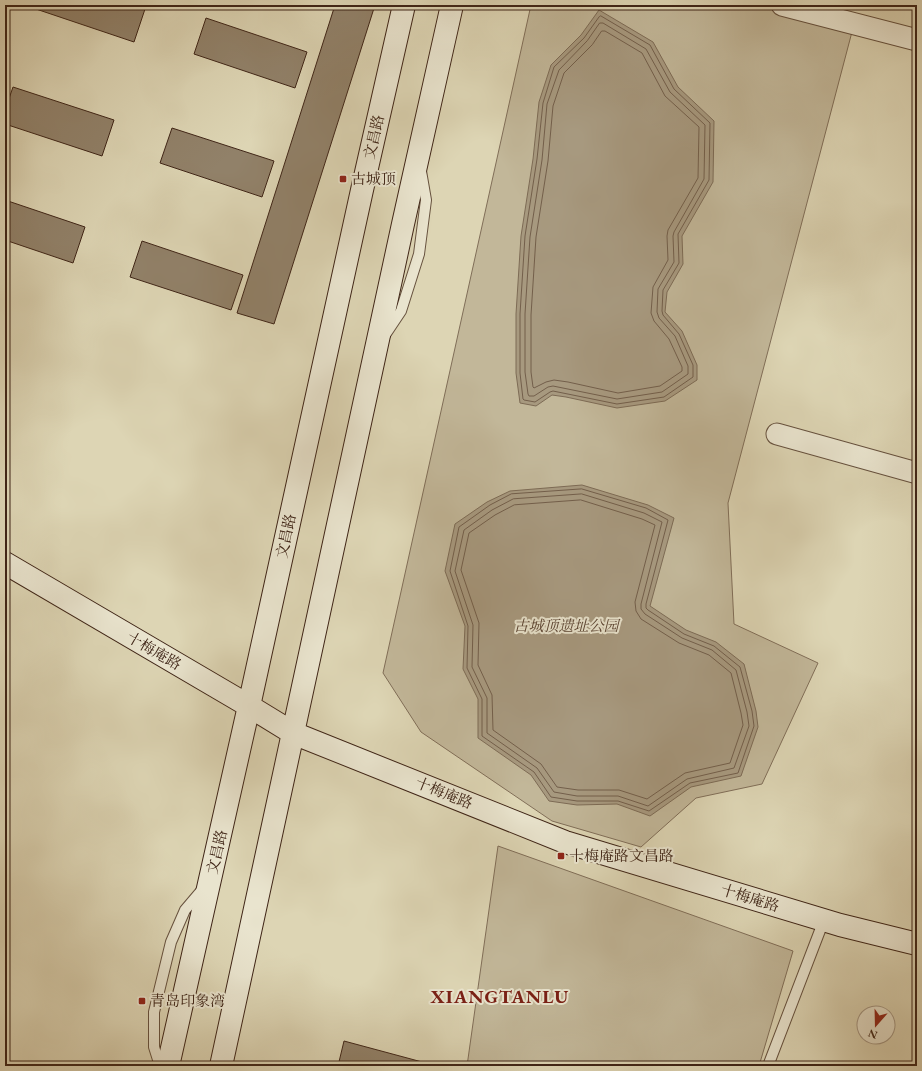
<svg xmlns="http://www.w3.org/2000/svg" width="922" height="1071" viewBox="0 0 922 1071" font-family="'EB Garamond','Noto Serif SC',serif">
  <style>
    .green { fill: #c2b799; stroke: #806e58 }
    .water { fill: #a7997f; stroke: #7d6b55 }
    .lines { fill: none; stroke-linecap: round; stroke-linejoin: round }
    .shore { stroke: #735f4b; stroke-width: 1 }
    .building { fill: #918169; stroke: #3f2517 }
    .lane-casing { stroke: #66513e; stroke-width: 12 }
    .street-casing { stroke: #66513e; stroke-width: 23 }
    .secondary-casing { stroke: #3f2517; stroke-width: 24 }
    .lane { stroke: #e9e4ce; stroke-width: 10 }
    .street { stroke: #e9e4ce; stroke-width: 21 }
    .secondary { stroke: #e9e4ce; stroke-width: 22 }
    .poi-dot { fill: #8f2418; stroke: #e9e4ce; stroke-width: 1.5 }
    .labels { text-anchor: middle; stroke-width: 4; stroke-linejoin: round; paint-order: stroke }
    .street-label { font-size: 15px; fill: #3f2517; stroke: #e9e4ce }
    .poi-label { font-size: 15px; fill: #3f2517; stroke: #e9e4ce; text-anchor: start }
    .park-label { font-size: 15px; font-style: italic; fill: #594231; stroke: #e9e4ce }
    .district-label { font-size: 19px; font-weight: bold; letter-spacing: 1px; fill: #7a1f14; stroke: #e9e4ce }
  </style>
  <rect width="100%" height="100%" fill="#ddd5b4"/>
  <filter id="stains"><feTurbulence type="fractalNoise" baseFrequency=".005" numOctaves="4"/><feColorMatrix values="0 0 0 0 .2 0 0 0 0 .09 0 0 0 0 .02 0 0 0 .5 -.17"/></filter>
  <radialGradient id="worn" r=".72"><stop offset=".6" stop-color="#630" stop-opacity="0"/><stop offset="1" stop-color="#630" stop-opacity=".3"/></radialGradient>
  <path class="green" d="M531,5H766L853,28L728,503L734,624L818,663L762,784L696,798L641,847L552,821L421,732L383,673Z
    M498,846L793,951L759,1066H467Z"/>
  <path class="water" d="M599,10L653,42L678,87L714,121L713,182L682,236L683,264L667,292L665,312L682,331L697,365V380L665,401L617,408L566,397L552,395L536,406L520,403L516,373V314L521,236L533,159L539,102L551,65L581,35Z
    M582,485L648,505L674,518L650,606L686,630L716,642L744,664L756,711L758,727L741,776L691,787L650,816L617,804L577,805L549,801L531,775L478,738V699L463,669L465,626L445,571L455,524L487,502L510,491Z"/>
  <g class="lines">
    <path class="shore" d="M601,16L650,45L674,89L710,123L709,180L678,234L679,263L663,290L662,311L663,315L679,334L693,365V377L664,397L617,404L553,391L550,392L535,402L524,400L523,399L520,373V314L525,236L537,159L543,103L554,67L584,38L599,17Z
      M600,23H603L646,49L670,92L705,125L704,179L674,232L673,236L674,262L658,289L657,312L659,318L675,336L688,366V374L662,392L617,399L553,386L548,387L534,396H529L528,394L525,372V314L530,237L542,160L547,104L559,70L587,41Z
      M602,31H605L642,53L665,96L699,127L698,178L668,230L667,236L668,260L653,287L651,313L654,321L669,339L682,367V371L660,386L618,393L568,382L554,380L546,382L534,388L533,387L531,372V315L536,237L548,161L553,106L564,73L592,45Z
      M582,489L646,508L668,520L646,604V608L648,610L684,634L714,646L740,667L752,711L754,726L738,773L690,783L649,811L618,801H577L551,797L534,772L482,736V699L467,668L468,626L450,571L459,527L490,505L511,494Z
      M582,494L644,513L662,522L641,604V609L645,614L682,638L712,650L736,670L747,712L749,726L734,768L687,779L648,806L618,796H577L554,792L537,768L487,733V698L472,667L473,625L455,571L464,530L492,510L513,499Z
      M581,500L642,519L655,525L635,602L636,611L641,619L679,643L709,655L731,673L741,713L743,725L730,763L685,773L647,799L619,790H578L557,787L541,764L493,730L492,695L478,665L479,623L461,570L469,533L495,515L514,505Z"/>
  </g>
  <path class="building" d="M34,5H143L146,6L134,42L33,8Z
    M335,5H375L274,324L237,313Z
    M206,18L307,52L295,88L194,54Z
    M13,87L114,120L102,156L5,124V110Z
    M172,128L274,161L262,197L160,163Z
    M5,200L85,227L73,263L5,240Z
    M142,241L243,275L231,310L130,277Z
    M344,1041L437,1066H338Z"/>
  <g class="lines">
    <g class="lane-casing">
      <path id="lane" d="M385,335L401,311L419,254L426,200L421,171
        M160,1066L154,1047V1012L171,942L185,910L202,890
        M768,1066L824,920"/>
    </g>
    <g class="street-casing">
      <path id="street" d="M782,5L917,40
        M777,434L917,473"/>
    </g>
    <g class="secondary-casing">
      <path id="secondary" d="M5,563L249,706L293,733L565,842L840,925L917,944
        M168,1066L249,706L362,190L404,5
        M221,1066L403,224L452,5"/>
    </g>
    <use href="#lane" class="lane"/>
    <use href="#street" class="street"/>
    <use href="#secondary" class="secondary"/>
  </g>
  <g class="poi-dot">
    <rect x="339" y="175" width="8" height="8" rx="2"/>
    <rect x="557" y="852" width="8" height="8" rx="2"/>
    <rect x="138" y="997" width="8" height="8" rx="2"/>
  </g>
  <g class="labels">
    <g class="street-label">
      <text transform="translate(374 137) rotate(-77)" y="5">文昌路</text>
      <text transform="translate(286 536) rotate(-78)" y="5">文昌路</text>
      <text transform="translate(154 651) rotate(30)" y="5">十梅庵路</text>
      <text transform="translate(444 793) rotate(22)" y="5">十梅庵路</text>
      <text transform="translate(217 852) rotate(-77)" y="5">文昌路</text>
      <text transform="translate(750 898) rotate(17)" y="5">十梅庵路</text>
    </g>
    <g class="poi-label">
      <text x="351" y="184">古城顶</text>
      <text x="569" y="861">十梅庵路文昌路</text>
      <text x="150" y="1006">青岛印象湾</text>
    </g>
    <g class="park-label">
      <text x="566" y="631">古城顶遗址公园</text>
    </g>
    <g class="district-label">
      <text x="500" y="1003">XIANGTANLU</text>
    </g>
  </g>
  <rect width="922" height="1071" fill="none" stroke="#ddd5b4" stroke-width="20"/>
  <rect x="6" y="6" width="910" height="1059" fill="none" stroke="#3f2517" stroke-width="2"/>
  <rect x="10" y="10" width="902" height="1051" fill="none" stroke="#3f2517"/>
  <g transform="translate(876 1025) rotate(200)"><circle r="19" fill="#e9e4ce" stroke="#a59885"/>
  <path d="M0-3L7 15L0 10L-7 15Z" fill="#8f2418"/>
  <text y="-6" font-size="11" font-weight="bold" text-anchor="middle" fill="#3f2517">N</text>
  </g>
  <rect width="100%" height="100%" filter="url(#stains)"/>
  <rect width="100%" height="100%" fill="url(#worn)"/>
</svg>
